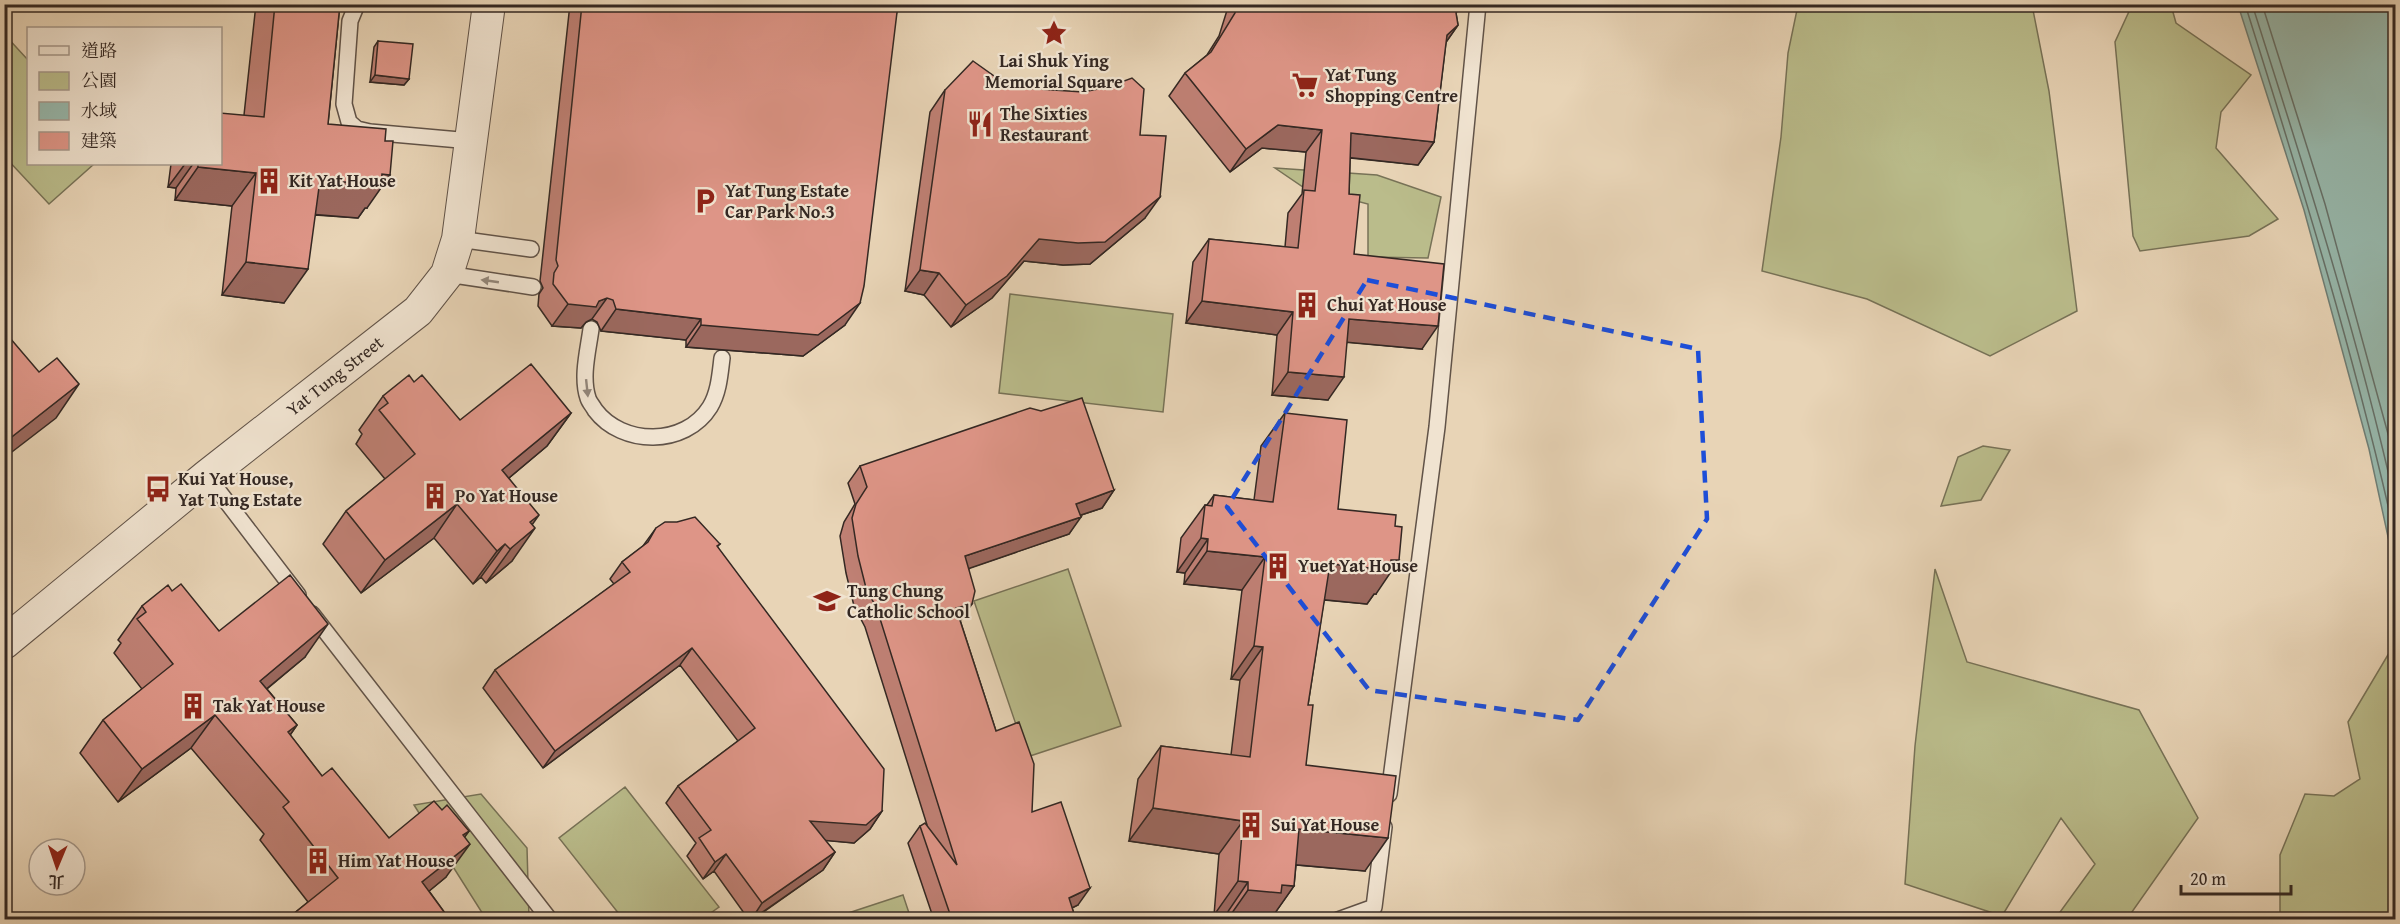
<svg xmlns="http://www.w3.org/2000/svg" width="2400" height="924" viewBox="0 0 2400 924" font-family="'Gentium Book Plus','Noto Serif TC',serif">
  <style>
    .green { fill: #babc8b; stroke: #777257; stroke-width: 1.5 }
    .water { fill: #97b8ac; stroke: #6f7e75; stroke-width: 1.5 }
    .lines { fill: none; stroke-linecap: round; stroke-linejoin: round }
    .shore { stroke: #667068; stroke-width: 1.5 }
    .service-casing { stroke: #615348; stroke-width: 18 }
    .minor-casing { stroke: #615348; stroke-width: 34 }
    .service { stroke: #f0e3d0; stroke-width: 15 }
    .minor { stroke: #f0e3d0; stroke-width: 32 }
    .wall { fill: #bf8074; stroke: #342823; stroke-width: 1.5 }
    .shaded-wall { fill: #9b685e; stroke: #342823; stroke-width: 1.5 }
    .building { fill: #de9587; stroke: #342823; stroke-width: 1.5 }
    .oneway { fill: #92867a }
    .marked { fill: none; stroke: #1d4ed8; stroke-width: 4.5; stroke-dasharray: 12 8; stroke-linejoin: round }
    .labels { text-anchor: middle; stroke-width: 4.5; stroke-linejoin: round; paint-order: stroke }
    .poi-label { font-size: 18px; font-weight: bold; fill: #342823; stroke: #f0e3d0; text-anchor: start }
    .street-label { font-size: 18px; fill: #342823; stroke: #f0e3d0 }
  </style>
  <rect width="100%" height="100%" fill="#e8d4b6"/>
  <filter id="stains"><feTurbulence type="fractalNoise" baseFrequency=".00333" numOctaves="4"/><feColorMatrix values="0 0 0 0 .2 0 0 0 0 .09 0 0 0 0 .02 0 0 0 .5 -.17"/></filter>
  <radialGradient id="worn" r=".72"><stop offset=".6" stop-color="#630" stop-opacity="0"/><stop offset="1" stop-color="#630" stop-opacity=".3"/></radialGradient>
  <path class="green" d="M1798,5H2032L2049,91L2077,311L1990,356L1867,299L1762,271L1781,137L1788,53Z
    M2132,5H2171L2176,23L2251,75L2221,112L2216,148L2278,219L2249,236L2140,251L2133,236L2115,42Z
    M5,35L28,60V164H94L49,204L5,157Z
    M1275,168L1377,175L1441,197L1428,258L1368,257V204L1303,187Z
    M1010,294L1173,314L1163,412L999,393Z
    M1983,446L2010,450L1981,500L1941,506L1958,457Z
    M1068,569L1121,726L1027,757L974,601Z
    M1935,569L1967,662L2139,710L2198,818L2127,919H2055L2095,864L2061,818L2002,916L1905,884L1915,746Z
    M2395,643V919H2280V855L2305,794L2334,796L2360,779L2348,722Z
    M625,787L719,907L702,919H623L559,838Z
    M481,794L527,848L529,919H486L414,805Z
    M903,895L911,919H830Z"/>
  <path class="water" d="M2238,5H2395V569L2369,449L2304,210Z"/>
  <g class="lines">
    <path class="shore" d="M2245,4C2301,182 2356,359 2396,541
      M2252,4C2305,170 2358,336 2396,506
      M2262,4L2325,204L2396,463"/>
    <g class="service-casing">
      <path id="service" d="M357,4L350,21L344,104L349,122L357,129L370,132L471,141
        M458,239L531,249
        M447,274L533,287
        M591,329C588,351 581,377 588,398C589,402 593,406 595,410C622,446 685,447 710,407C719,392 720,374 722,358
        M207,476L298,595
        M312,614L550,920
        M1389,794L1437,427L1478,4
        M1338,920L1374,907L1384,827"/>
    </g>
    <g class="minor-casing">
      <path id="minor" d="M4,643L207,476L418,311L447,274L458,239L489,4"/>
    </g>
    <use href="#service" class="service"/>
    <use href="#minor" class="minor"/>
  </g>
  <path class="wall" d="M256,4H340L328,124L367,208H365L358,218L315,215L284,303L222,295L232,206L175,200L176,188L168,187L171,164H220L244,115Z
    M570,4H898L845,325L803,356L686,347V340L601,331L597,322L592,319L586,322L581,328L552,326L538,306L539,294L543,288L540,281Z
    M1229,4H1461L1456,13L1458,25L1446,42L1434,142L1418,165L1350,158L1349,194L1354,254L1422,349L1347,342L1328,400L1272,395L1277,335L1186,323L1193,262L1209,239L1285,247L1288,213L1302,194L1306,152L1262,148L1230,172L1169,96L1185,73L1207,55L1219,36Z
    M378,41L409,79L404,85L370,82L374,47Z
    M997,78L1140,135L1145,218L1090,264L1063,265L1024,261L992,298L951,327L924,295L905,291L930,112L945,90Z
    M414,382L460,420L571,413L547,446L509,478L532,524L512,561L486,583L481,577L473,584L434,538L361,593L323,544L346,511L385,479L356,444L362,434L359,430L383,396Z
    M1285,413L1338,509L1376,594H1374L1367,604L1324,600L1308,705L1306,765L1365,871L1296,865L1294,886L1270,920H1225V916L1214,915L1219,854L1129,841L1138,779L1161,746L1231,755L1240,680L1231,679L1242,590L1184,584L1185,573L1177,572L1181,538L1205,505H1207L1214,495L1254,500L1261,446Z
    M860,466L1114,490L1102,508L1081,515L1069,534L969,568L960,620L996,731L1032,812L1078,905L1072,908L1076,920H934L908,843L920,826L927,825L865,627L854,606L846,573L840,536L844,522L855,504L848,483Z
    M656,528L720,544L717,547L882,811L870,829L854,843L825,840L835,852L823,870L752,920H749L714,871L703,879L687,856L696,843L666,803L678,786L738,741L680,665L543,768L483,688L495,670L614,584L610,579L622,562L643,546Z
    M172,591L219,631L305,657L267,689L297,725L290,735L322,776L389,838L442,810L469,831L464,837L446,877L429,891L450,920H288L292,915L308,902L260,840L264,834L191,748L118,802L80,753L103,720L142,689L114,653L121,643L118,640L142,606Z"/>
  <path class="shaded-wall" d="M1458,25L1442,48L1447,35Z
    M375,75L409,79L404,85L370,82Z
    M1278,125L1322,130L1306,152L1262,148L1230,172L1246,149Z
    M1351,133L1434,142L1418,165L1335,156Z
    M185,164H193L176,188L168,187Z
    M198,167L256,173L232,206L175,200Z
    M382,174L390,175L367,208H365L358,218L297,213L320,180Z
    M1160,197L1145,218L1090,264L1063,265L1024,261L992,298L951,327L966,305L1039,239Z
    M246,262L308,269L284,303L222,295Z
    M920,270L939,273L924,295L905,291Z
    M607,298L592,319L586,322L581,328L552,326L568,304L599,301Z
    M1202,301L1293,312L1277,335L1186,323Z
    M860,303L845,325L803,356L686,347L701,325Z
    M616,309L701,319L686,340L601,331Z
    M1349,319L1438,326L1422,349L1333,341Z
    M1288,372L1344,377L1328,400L1272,395Z
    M79,384L56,418L4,458V443Z
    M571,413L547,446L478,504L502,470Z
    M1114,490L1102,508L1063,521L1076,504Z
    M457,504L434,538L361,593L385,560Z
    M539,515L522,539L535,528L512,561L486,583L530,522Z
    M1081,517L1069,534L953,574L965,556Z
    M1201,538L1208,539L1185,573L1177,572Z
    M505,544L481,577L473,584L497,551Z
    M1207,551L1265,557L1242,590L1184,584Z
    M1391,560H1399L1376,594H1374L1367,604L1306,598L1330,564Z
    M972,604L960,621L956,608Z
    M328,624L305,657L236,714L260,681Z
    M1254,646L1263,647L1240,680L1231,679Z
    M692,648L680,665L543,768L555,751Z
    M215,715L191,748L118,802L142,769Z
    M297,725L274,758L288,732Z
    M1153,808L1243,821L1219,854L1129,841Z
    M882,811L870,829L854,843L798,838L810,821Z
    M1299,829L1388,838L1365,871L1276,863Z
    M469,831L446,863L470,844L446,877L399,916L422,882L463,835Z
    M835,852L823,870L751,920L762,903Z
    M726,854L714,871L703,879L715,862Z
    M1238,881L1248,882L1225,916L1214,915Z
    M1282,885L1294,886L1270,920H1227L1248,890Z
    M1090,888L1078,905L1057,915L1069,898Z"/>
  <path class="building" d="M275,4H340L328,124L386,129L385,141H393L390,175L382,174L381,185L320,180L308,269L246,262L256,173L198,167V164H220V113L264,117Z
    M582,4H898L864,286L860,303L818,335L701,325V319L616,309L613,300L607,298L599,301L596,307L568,304L553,284L554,273L558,266L556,260Z
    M1237,4H1461L1456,13L1458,25L1447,35L1434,142L1351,133L1349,194L1360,195L1354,254L1444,264L1438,326L1349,319L1344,377L1288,372L1293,312L1202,301L1209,239L1298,248L1304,190L1315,191L1322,130L1278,125L1246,149L1185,73L1211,52L1235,13Z
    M378,41L413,44L409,79L375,75Z
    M973,61L997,78L1023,88L1083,92L1108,87L1132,78L1144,89L1140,135L1166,136L1160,197L1105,242L1078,243L1039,239L1007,276L966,305L939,273L920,270L945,90Z
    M4,331L39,372L57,358L79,384L4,443Z
    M531,364L571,413L502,470L539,515L530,522L535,528L510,549L505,544L497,551L457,504L385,560L346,511L415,454L379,410L388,403L383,396L409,375L414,382L422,375L460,420Z
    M1082,398L1114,490L1076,504L1081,517L965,556L975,591L972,604L956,608L996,731L1019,722L1034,764L1032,812L1061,802L1090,888L1069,898L1076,920H952L920,826L925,823L957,865L877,609L866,588L858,556L852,518L856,504L867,487L860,466L1030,408L1041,411Z
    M1285,413L1347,420L1338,509L1396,515L1395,526L1402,527L1399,560H1391L1390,570L1330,564L1308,705H1313L1306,765L1396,776L1388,838L1299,829L1294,886L1282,885L1281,893L1248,890V882L1238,881L1243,821L1153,808L1161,746L1250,757L1263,647L1254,646L1265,557L1207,551L1208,539L1201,538L1205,505L1212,506L1214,495L1273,502Z
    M695,517L720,544L717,546L884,769L882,811L866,825L810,821L835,852L762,903L726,854L715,862L699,838L711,830L678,786L755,728L692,648L555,751L495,670L630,572L622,562L648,542L656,528L665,522H677Z
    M290,575L328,624L260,681L297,725L288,732L322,776L332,768L389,838L434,801L442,810L447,805L469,831L463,835L470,844L422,882L450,920H295L292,915L338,878L283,807L289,802L215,715L142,769L103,720L173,664L137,619L146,612L142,606L168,585L172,591L181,584L219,631Z"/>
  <defs><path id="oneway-solid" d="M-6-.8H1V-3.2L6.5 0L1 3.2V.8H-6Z" transform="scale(1.5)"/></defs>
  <g class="oneway">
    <use href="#oneway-solid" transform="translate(490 281) rotate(-172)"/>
    <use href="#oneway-solid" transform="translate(587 388) rotate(84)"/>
  </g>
  <path class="marked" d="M1367,280L1698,349L1707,519L1578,720L1369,690L1227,507Z"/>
  <defs>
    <g id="sight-bare" transform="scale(2.07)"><path d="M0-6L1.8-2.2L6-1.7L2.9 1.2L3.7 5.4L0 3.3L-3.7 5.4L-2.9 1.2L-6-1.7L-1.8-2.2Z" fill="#8f2418" stroke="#f0e3d0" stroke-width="2.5" paint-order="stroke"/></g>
    <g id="supermarket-bare" transform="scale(2.07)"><path d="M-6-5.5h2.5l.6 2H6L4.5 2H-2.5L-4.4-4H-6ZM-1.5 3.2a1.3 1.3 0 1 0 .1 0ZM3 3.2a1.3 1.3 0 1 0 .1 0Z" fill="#8f2418" stroke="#f0e3d0" stroke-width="2.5" paint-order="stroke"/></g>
    <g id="restaurant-bare" transform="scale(2.07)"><path d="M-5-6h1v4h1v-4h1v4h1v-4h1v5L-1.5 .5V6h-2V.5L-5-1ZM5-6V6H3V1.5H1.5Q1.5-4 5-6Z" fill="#8f2418" stroke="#f0e3d0" stroke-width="2.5" paint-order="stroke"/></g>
    <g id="building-bare" transform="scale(2.07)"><path d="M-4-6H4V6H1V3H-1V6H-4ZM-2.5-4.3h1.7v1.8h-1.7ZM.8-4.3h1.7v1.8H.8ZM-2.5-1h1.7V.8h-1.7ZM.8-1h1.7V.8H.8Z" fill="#8f2418" stroke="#f0e3d0" stroke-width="2.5" paint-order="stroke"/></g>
    <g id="parking-bare" transform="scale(2.07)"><path d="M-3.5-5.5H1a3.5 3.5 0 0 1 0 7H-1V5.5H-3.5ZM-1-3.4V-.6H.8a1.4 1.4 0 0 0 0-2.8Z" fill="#8f2418" stroke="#f0e3d0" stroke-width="2.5" paint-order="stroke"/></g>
    <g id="bus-bare" transform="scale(2.07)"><path d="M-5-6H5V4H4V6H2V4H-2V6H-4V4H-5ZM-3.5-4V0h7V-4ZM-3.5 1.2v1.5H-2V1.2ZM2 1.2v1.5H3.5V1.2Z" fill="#8f2418" stroke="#f0e3d0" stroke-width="2.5" paint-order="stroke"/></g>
    <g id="school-bare" transform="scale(2.07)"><path d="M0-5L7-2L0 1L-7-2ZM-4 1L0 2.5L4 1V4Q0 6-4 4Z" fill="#8f2418" stroke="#f0e3d0" stroke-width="2.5" paint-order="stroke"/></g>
  </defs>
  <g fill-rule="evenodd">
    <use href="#sight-bare" x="1054" y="33"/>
    <use href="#supermarket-bare" x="1305" y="85"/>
    <use href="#restaurant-bare" x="980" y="124"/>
    <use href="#building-bare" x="269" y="181"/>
    <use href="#parking-bare" x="705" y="201"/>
    <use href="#building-bare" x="1307" y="305"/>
    <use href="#bus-bare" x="158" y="489"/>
    <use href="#building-bare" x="435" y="496"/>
    <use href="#building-bare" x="1278" y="566"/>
    <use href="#school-bare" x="827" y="601"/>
    <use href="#building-bare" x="193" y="706"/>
    <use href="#building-bare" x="1251" y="825"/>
    <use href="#building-bare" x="318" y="861"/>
  </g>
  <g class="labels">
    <g class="poi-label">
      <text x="1054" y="67" text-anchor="middle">Lai Shuk Ying<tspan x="1054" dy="21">Memorial Square</tspan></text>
      <text x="1325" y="81">Yat Tung<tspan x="1325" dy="21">Shopping Centre</tspan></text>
      <text x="1000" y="120">The Sixties<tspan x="1000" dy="21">Restaurant</tspan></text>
      <text x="289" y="187">Kit Yat House</text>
      <text x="725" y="197">Yat Tung Estate<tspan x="725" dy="21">Car Park No.3</tspan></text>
      <text x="1327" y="311">Chui Yat House</text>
      <text x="178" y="485">Kui Yat House,<tspan x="178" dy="21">Yat Tung Estate</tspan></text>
      <text x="455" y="502">Po Yat House</text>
      <text x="1298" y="572">Yuet Yat House</text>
      <text x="847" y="597">Tung Chung<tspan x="847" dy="21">Catholic School</tspan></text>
      <text x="213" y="712">Tak Yat House</text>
      <text x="1271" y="831">Sui Yat House</text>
      <text x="338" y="867">Him Yat House</text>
    </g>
    <g class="street-label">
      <text transform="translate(335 376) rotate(-38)" y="6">Yat Tung Street</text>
    </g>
  </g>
  <rect width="2400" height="924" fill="none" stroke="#e8d4b6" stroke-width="24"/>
  <rect x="6" y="6" width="2388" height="912" fill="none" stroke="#342823" stroke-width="3"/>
  <rect x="12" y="12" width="2376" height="900" fill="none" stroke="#342823" stroke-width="1.5"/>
  <rect x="27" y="27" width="195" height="138" fill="#f0e3d0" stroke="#a5988b" stroke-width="1.5"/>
  <rect x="39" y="46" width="30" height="9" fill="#f0e3d0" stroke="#a5988b" stroke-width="1.5"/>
  <text x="81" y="57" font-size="18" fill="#342823">道路</text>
  <rect x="39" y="72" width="30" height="18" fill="#babc8b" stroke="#a5988b" stroke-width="1.5"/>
  <text x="81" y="87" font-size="18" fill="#342823">公園</text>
  <rect x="39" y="102" width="30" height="18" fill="#97b8ac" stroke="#a5988b" stroke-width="1.5"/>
  <text x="81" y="117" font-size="18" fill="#342823">水域</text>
  <rect x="39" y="132" width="30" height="18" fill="#de9587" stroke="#a5988b" stroke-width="1.5"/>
  <text x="81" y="147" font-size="18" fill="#342823">建築</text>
  <g transform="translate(57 867) rotate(182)"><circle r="28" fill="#f0e3d0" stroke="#a5988b" stroke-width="1.5"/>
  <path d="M0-4.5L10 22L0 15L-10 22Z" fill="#8f2418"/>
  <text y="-9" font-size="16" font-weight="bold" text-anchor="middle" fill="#342823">北</text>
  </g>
  <path d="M2181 885v9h110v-9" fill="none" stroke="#342823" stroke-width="3"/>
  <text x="2190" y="885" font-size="18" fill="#342823" stroke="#f0e3d0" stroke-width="4.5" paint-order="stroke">20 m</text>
  <rect width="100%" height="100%" filter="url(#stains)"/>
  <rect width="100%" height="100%" fill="url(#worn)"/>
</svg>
